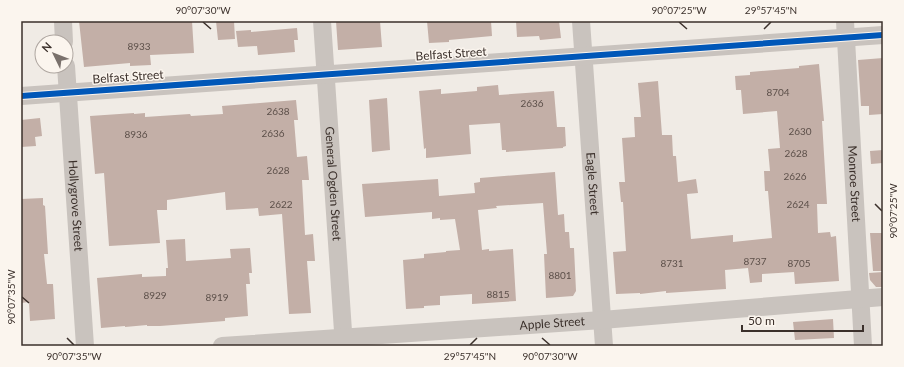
<svg xmlns="http://www.w3.org/2000/svg" width="904" height="367" viewBox="0 0 904 367" font-family="Lato,sans-serif">
  <style>
    .building { fill: #c3afa7 }
    .lines { fill: none; stroke-linecap: round; stroke-linejoin: round }
    .minor { stroke: #c9c3be; stroke-width: 18 }
    .cycleway-casing { stroke: #fbf5ee; stroke-width: 8 }
    .cycleway { stroke: #0057b8; stroke-width: 6 }
    .ticks { fill: none; stroke: #3b302b; stroke-width: 1.5 }
    .labels { text-anchor: middle; stroke-width: 3; stroke-linejoin: round; paint-order: stroke }
    .number-label { font-size: 10px; fill: #5d504a }
    .street-label { font-size: 12px; fill: #3b302b; stroke: #fbf5ee }
    .neatline { fill: none; stroke: #3b302b; stroke-width: 1.5 }
    .ticks-label { font-size: 10px; text-anchor: middle; fill: #3b302b }
  </style>
  <rect width="100%" height="100%" fill="#f0ebe5"/>
  <path class="building" d="M79,21H192L194,53L150,55L151,65L130,66V63L84,67Z
    M216,21H234L235,39L218,40Z
    M336,21H380L382,47L338,50Z
    M427,21H491L492,36L449,40V42L429,43Z
    M516,21H559L561,38L540,40L539,36L517,37Z
    M297,28L298,40H294L295,52L258,55L257,46L238,47L236,31L251,30V32Z
    M883,58V114L869,115V106H861L858,60Z
    M819,64L824,121H822L827,204H817L818,233L830,232L831,237L836,236L839,281L795,284L794,272L762,274V282L750,283L748,268L725,270L726,289L666,293V291L640,294V293L616,294L613,252L626,251L623,202H621L619,182H625L622,138L635,137L634,117H641L638,83L658,81L662,135H672L673,156H676L678,182L696,179L698,193L687,194L691,239L733,235V242L772,238L768,191H765L764,171H770L768,149L780,148L777,111L743,114L741,90H736L735,76L750,75V72L799,68V66Z
    M498,85L499,95L554,91L557,127H565L566,146L563,147V148L506,152V150H502L500,123L469,125L471,154L426,158V148L424,149L419,91L441,89V94L477,91V87Z
    M387,98L390,150L372,152L369,100Z
    M296,100L298,120H294L297,157L307,156L309,180H302L305,235L313,234L315,261H307L311,313L289,314L282,214L259,216L258,208L226,210L225,192L167,200V210H157L160,243L109,246L104,173L95,174L90,116L134,113V114L145,113V117L190,114L191,116L223,114L222,106Z
    M40,118L42,136L35,137L36,146L21,147V120Z
    M883,150V163L871,164L870,151Z
    M555,172L558,215L564,214L565,232H569L570,248H574L576,291L573,296L546,298L544,254H547L543,203L496,206L497,208L478,210L482,250L489,249V251L513,249L516,301L472,304V294L440,296V305L424,306V308L406,309L403,260L424,258V254L446,252V251L460,250L455,219L440,220V218L432,219V212L365,217L362,184L438,179L439,196L475,193L474,183L480,182V178Z
    M43,198V205L45,206L48,254H44L47,284H53L55,319L30,321L29,302L21,303V199Z
    M870,233H883V271H873Z
    M185,239L186,261L231,258L230,249L250,248L252,273H249L250,284H246L248,316L225,318V321L160,326H147V325L125,327V326L101,328L97,278L142,274V277L166,276V268H168L166,240Z
    M883,272V287H876L870,280L869,273Z
    M833,319L834,338L795,340L793,322Z"/>
  <g class="lines">
    <g class="minor">
      <path d="M63,21L64,42"/>
      <path id="s1" d="M322,21L344,346"/>
      <path id="s2" d="M581,21L604,346"/>
      <path id="s3" d="M845,21L863,346"/>
      <path id="s4" d="M66,66L85,346"/>
      <path d="M21,96L883,35"/>
      <path id="s5" d="M222,346L602,320L883,297"/>
    </g>
    <g class="cycleway-casing">
      <path id="cycleway" d="M21,96L883,35"/>
    </g>
    <use href="#cycleway" class="cycleway"/>
  </g>
  <path class="ticks" d="M203,22L211,29M679,22L687,29M764,29L771,22M875,204L882,211M22,297L29,303M67,338L74,345M542,338L550,345M470,345L477,338"/>
  <g class="labels">
    <g class="number-label">
      <text x="139" y="50">8933</text>
      <text x="778" y="96">8704</text>
      <text x="532" y="107">2636</text>
      <text x="278" y="115">2638</text>
      <text x="800" y="135">2630</text>
      <text x="273" y="137">2636</text>
      <text x="136" y="138">8936</text>
      <text x="796" y="157">2628</text>
      <text x="278" y="174">2628</text>
      <text x="795" y="180">2626</text>
      <text x="281" y="208">2622</text>
      <text x="798" y="208">2624</text>
      <text x="755" y="265">8737</text>
      <text x="672" y="267">8731</text>
      <text x="799" y="267">8705</text>
      <text x="560" y="279">8801</text>
      <text x="498" y="298">8815</text>
      <text x="155" y="299">8929</text>
      <text x="217" y="301">8919</text>
    </g>
    <g class="street-label">
      <text transform="translate(451 54) rotate(-4)" y="4">Belfast Street</text>
      <text transform="translate(128 77) rotate(-4)" y="4">Belfast Street</text>
      <text dy="4" stroke="none"><textPath href="#s1" startOffset="163">General Ogden Street</textPath></text>
      <text dy="4" stroke="none"><textPath href="#s2" startOffset="163">Eagle Street</textPath></text>
      <text dy="4" stroke="none"><textPath href="#s3" startOffset="163">Monroe Street</textPath></text>
      <text dy="4" stroke="none"><textPath href="#s4" startOffset="140">Hollygrove Street</textPath></text>
      <text dy="4" stroke="none"><textPath href="#s5" startOffset="331">Apple Street</textPath></text>
    </g>
  </g>
  <rect width="904" height="367" fill="none" stroke="#fbf5ee" stroke-width="44"/>
  <g transform="translate(54 54) rotate(313)"><circle r="19" fill="#fbf5ee" stroke="#aea6a0"/>
  <path d="M0-3L7 15L0 10L-7 15Z" fill="#7a716c"/>
  <text y="-6" font-size="11" font-weight="bold" text-anchor="middle" fill="#3b302b">N</text>
  </g>
  <path d="M742 325v6h121v-6" fill="none" stroke="#3b302b" stroke-width="2"/>
  <text x="748" y="325" font-size="12" fill="#3b302b" stroke="#fbf5ee" stroke-width="3" paint-order="stroke">50 m</text>
  <rect x="22" y="22" width="860" height="323" class="neatline"/>
  <g class="ticks-label">
    <text x="203" y="14">90°07'30"W</text>
    <text x="679" y="14">90°07'25"W</text>
    <text x="771" y="14">29°57'45"N</text>
    <text transform="translate(893 211) rotate(-90)" y="4">90°07'25"W</text>
    <text transform="translate(11 297) rotate(-90)" y="4">90°07'35"W</text>
    <text x="74" y="360">90°07'35"W</text>
    <text x="470" y="360">29°57'45"N</text>
    <text x="550" y="360">90°07'30"W</text>
  </g>
</svg>
